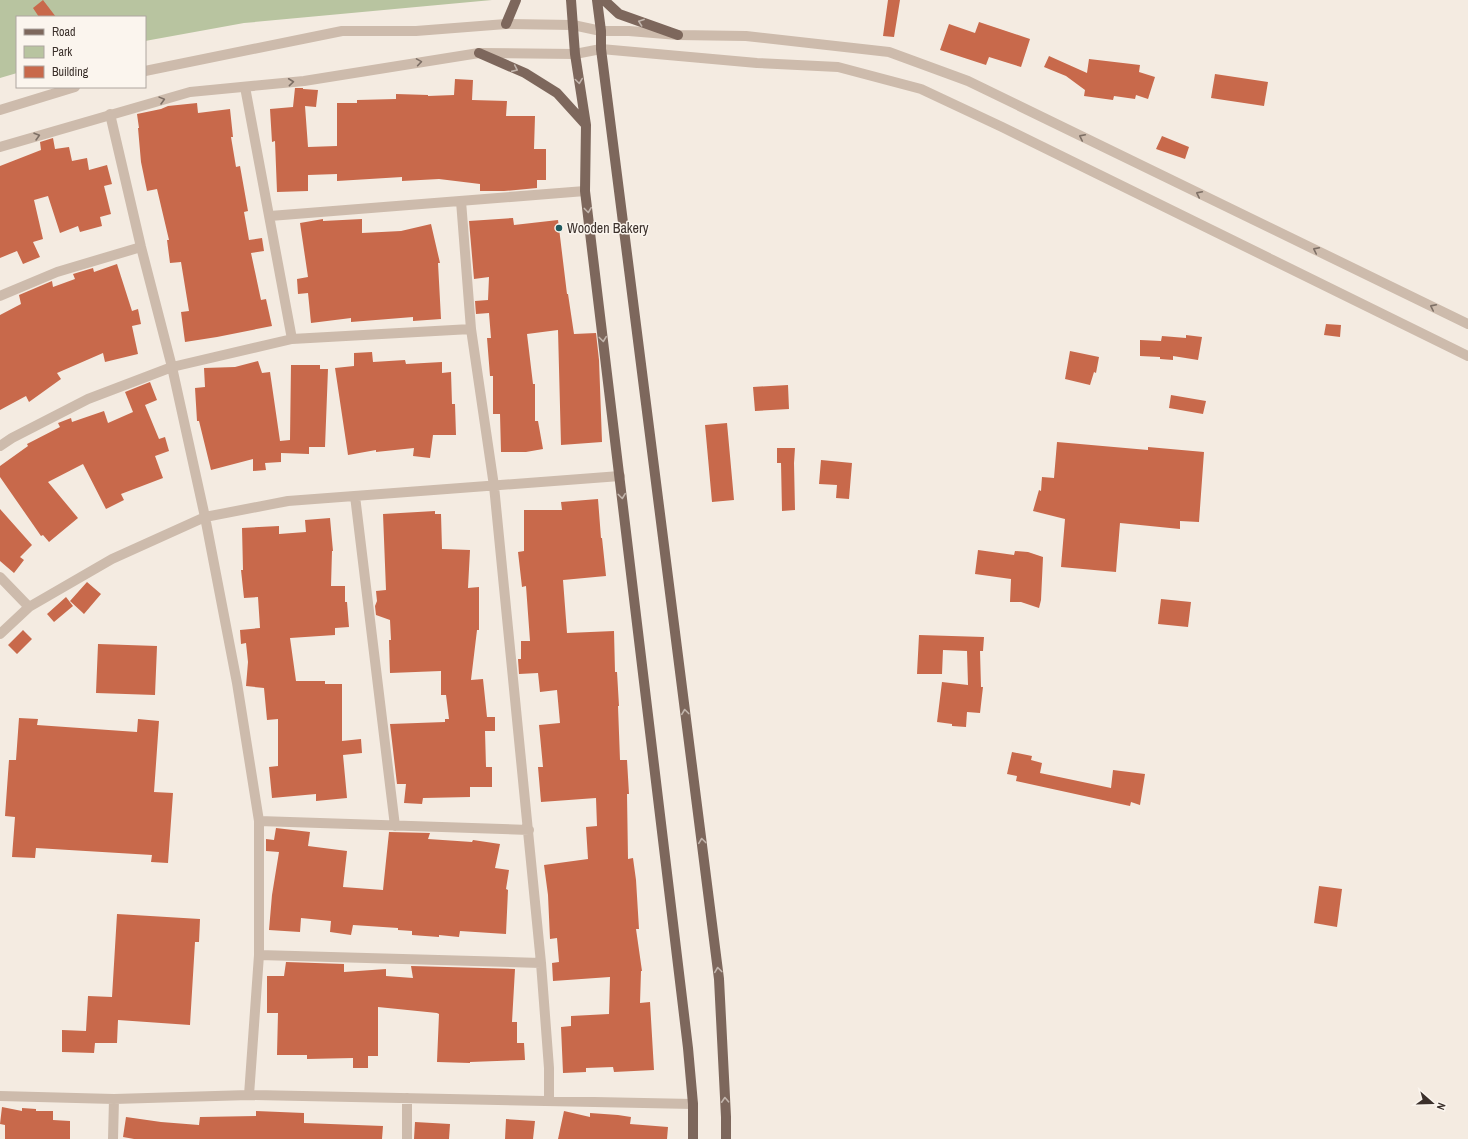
<svg xmlns="http://www.w3.org/2000/svg" width="1468" height="1139" viewBox="0 0 1468 1139" font-family="'Archivo Narrow',sans-serif">
  <style>
    .green { fill: #b8c4a0 }
    .building { fill: #c8694b }
    .lines { fill: none; stroke-linecap: round; stroke-linejoin: round }
    .minor { stroke: #cdbbac; stroke-width: 10 }
    .tertiary { stroke: #cdbbac; stroke-width: 10 }
    .primary { stroke: #7d675c; stroke-width: 10 }
    .oneway { stroke: #c2b5ac }
    .oneway2 { stroke: #7d6f65 }
    .poi-dot { fill: #1f5a5e; stroke: #fbf5ee; stroke-width: 1.5 }
    .labels { text-anchor: middle; stroke-width: 3; stroke-linejoin: round; paint-order: stroke }
    .poi-label { font-size: 14px; fill: #3b302b; stroke: #fbf5ee; text-anchor: start }
  </style>
  <rect width="100%" height="100%" fill="#f4ebe1"/>
  <path class="green" d="M0,0H492L244,23L145,41V17H17V73L0,78Z"/>
  <path class="building" d="M43,0L56,17H39L33,8Z
    M888,0H900L894,37L883,36Z
    M979,22L1030,39L1021,67L989,57L986,65L940,50L949,24L975,33Z
    M1049,56L1087,73L1089,59L1140,65L1139,72L1155,77L1148,99L1136,95L1135,99L1114,96L1113,100L1084,96L1085,90L1066,76L1044,67Z
    M1215,74L1268,82L1264,106L1211,98Z
    M455,79L473,80L472,100L507,101L506,116H535L534,149H546V180H537V188L504,191H480V184L439,179L402,181V177L337,181V174L308,175V191L277,192L275,141L272,142L270,109L293,107L295,88H303V89L318,90L316,107L305,106L308,147L337,146V103H357V100L396,99V94L428,95V96L454,95Z
    M197,103L198,113L230,109L233,137H231L236,167L240,166L248,211L244,212L249,240L262,238L264,251L251,253L261,300L266,299L272,326L217,337L185,342L181,312L189,311L181,262L170,263L167,240H169L157,189L147,191L141,162L138,128H139L137,114L161,109L168,106Z
    M1162,136L1189,147L1185,159L1156,149Z
    M53,138L55,149L69,147L72,161L87,158L89,170L107,165L112,184L104,186L111,214L100,217L102,226L80,232L78,226L60,233L48,196L34,200L43,239L33,242L40,257L23,264L17,251L0,258V166L41,150L40,142Z
    M513,218L514,225L558,220L567,294H568L574,334L596,333L599,360L602,442L561,445L558,330L527,334L533,384H535V421H538L543,449L526,452H501L500,414H493V376H490L487,338H491L489,313L476,314L475,301L488,300L489,277L474,279L469,221Z
    M323,219V221L362,219V233L401,231L431,224L440,263H438L441,319L413,321V317L351,322V318L311,323L308,293L298,294L297,279L308,277L300,223Z
    M117,264L132,311L138,309L141,324L132,326L138,354L105,362L103,353L57,373L61,379L29,402L26,396L0,410V315L21,304L19,295L52,281L53,287L75,279L73,274L93,268L94,272Z
    M1326,324L1341,325L1340,337L1324,335Z
    M1186,335L1202,337L1198,360L1173,356V360L1160,359V357L1140,356V340L1161,341L1162,336L1186,338Z
    M1070,351L1099,357L1096,373L1094,372L1090,385L1065,379Z
    M372,352L373,362L405,360L406,364L442,362V373L451,372L452,404H455L456,435H433L430,458L413,456L414,448L376,452V450L348,455L335,368L354,366V353Z
    M258,361L262,373L270,372L280,441L290,440L291,365H320V369H328L325,447H309V454L281,453V462L265,463L266,470L253,471V459L211,470L199,421H197L195,388L205,387L204,368L235,367Z
    M150,382L157,400L145,405L159,439L165,437L169,451L155,456L163,478L121,494L124,500L106,509L83,464L48,482L78,518L49,542L43,535L41,536L0,477V466L28,446L27,444L60,427L58,423L71,418L72,422L104,411L108,423L133,412L125,392Z
    M788,385L789,409L755,411L753,387Z
    M1171,395L1206,401L1203,414L1169,408Z
    M727,423L734,500L712,502L705,425Z
    M1057,442L1148,450V447L1204,452L1199,522L1180,521V529L1120,523L1116,572L1061,567L1065,519L1033,511L1039,490L1041,491L1042,477L1054,478Z
    M777,448H795L794,463L795,510L782,511L781,463H777Z
    M821,460L852,463L849,499L836,498L837,485L819,484Z
    M598,499L601,538H602L606,576L563,580L567,633L614,631L615,672H617L619,706H618L620,760H627L629,794H627L628,859L633,858L636,880L639,929H636L642,971H641L640,1003L650,1002L654,1070L614,1072L613,1067L586,1068V1072L563,1073L561,1027L571,1026V1016L609,1014L610,977L553,981L552,963L559,962L557,938L550,939L548,895L544,865L588,859L586,827L597,826L596,798L541,802L538,767H543L539,725L560,723L557,690L540,692L538,673L519,674L518,659H521V641H530L526,586L522,587L518,552L524,551V510H562L561,502Z
    M0,509L32,545L20,557L24,560L14,573L0,561Z
    M435,511V514H441L442,549L470,550L468,588L479,587V630H477L471,680L483,679L487,717H495V731H485L486,767H492V787H470V797L423,798L422,804L404,803L406,784H397L390,724L445,722V719H449L446,695H441V671L390,673L389,640H391L390,620L376,615L375,606L377,601L376,591L386,590L383,514Z
    M330,518L333,551H332L331,586H345V602H347L349,627L335,628V635L290,638L296,681H325V684H342V741L361,739L362,753L343,755L347,798L316,801V794L272,798L269,767L278,766V719L267,720L264,688L246,686L248,662L246,643L241,644L240,630L260,628L258,597L244,598L241,570H243L242,528L279,526V534L306,532L305,520Z
    M978,550L1014,555L1015,551L1028,552L1043,557L1041,600L1039,608L1021,602H1010L1011,579L975,574Z
    M87,582L101,594L84,614L70,601Z
    M66,597L73,606L54,622L47,614Z
    M1161,599L1191,602L1188,627L1158,624Z
    M23,630L32,639L17,654L8,645Z
    M919,635L984,637L983,651H980L981,687H983L980,713L967,712L966,727L952,726V724L937,722L942,682L968,685L967,651L943,650L942,674H917Z
    M98,644L157,646L155,695L96,693Z
    M19,718L38,719L37,725L137,732L138,719L159,721L154,792L173,793L168,863L151,862L152,855L36,848L35,858L12,857L15,817L5,816L9,760H16Z
    M1012,752L1032,756L1031,760L1042,763L1040,773L1111,788L1113,770L1145,774L1140,805L1131,802L1130,806L1016,781L1017,776L1007,774Z
    M276,828L310,832L308,846L347,851L343,887L383,890L389,832L430,833L428,839L472,842L473,840L500,844L495,868L509,870L506,889L508,890L506,934L460,931L459,937L439,935V937L412,935V931L398,930V928L353,925L351,935L330,932L331,921L301,918L300,932L269,930L272,895L279,852L266,851V839L274,840Z
    M1319,886L1342,889L1337,927L1314,923Z
    M117,914L200,919L199,942H195L190,1025L118,1020L117,1043H95L94,1053L62,1052V1030L86,1031L88,996L112,997Z
    M286,962L344,964V972L386,969V976L413,978L411,966L515,969L512,1022H517V1043H524L525,1060L470,1062V1063L437,1062L439,1014L437,1013L378,1007V1056H368V1068H353V1058L307,1059V1055H277L278,1013H267V976H284Z
    M2,1107L22,1111V1108L36,1109V1111H53V1120L70,1121V1139H5V1125L0,1124Z
    M256,1111L304,1113V1123L383,1126L382,1139H134L123,1137L126,1117L161,1122L199,1125L200,1117L256,1116Z
    M564,1111L590,1117V1113L618,1115L631,1117L630,1124L668,1127L667,1139H558Z
    M506,1119L535,1121L533,1139H505Z
    M415,1122L450,1124L449,1139H414Z"/>
  <g class="lines">
    <path class="minor" d="M245,87L292,339
      M110,114L141,247L172,367L205,517L237,683L259,821V955L249,1095
      M461,201L471,329
      M270,216L585,191
      M0,296L57,272L141,247
      M0,446L12,438L88,399L172,367L292,339L471,329L494,486L541,963L259,955
      M355,496L395,826
      M0,577L29,607
      M0,634L29,607L112,559L205,517L288,501L620,476
      M259,821L529,830
      M541,963L549,1068V1101
      M0,1096L114,1099L249,1095L693,1104
      M113,1139L114,1099
      M407,1139V1098"/>
    <path class="tertiary" d="M145,71L342,31H416L506,24L573,25L601,31H629L678,35L746,36L889,52L968,81L1468,324
      M0,110L75,87
      M0,147L190,92L304,81L479,53L575,54L601,49L757,63L838,67L921,89L1002,127L1468,356"/>
    <path class="primary" d="M571,0L575,54L586,125L585,191L688,1048L693,1104V1139
      M597,0L601,31V49L719,979L726,1117V1139
      M604,0L619,14L678,35
      M506,24L516,0
      M479,53L525,73L557,93L586,125"/>
  </g>
  <defs><path id="oneway-chevron" d="M-2-3.5L2.5 0L-2 3.5" fill="none" stroke-width="1.6" stroke-linecap="round" stroke-linejoin="round"/></defs>
  <g class="oneway">
    <use href="#oneway-chevron" transform="translate(641 22) rotate(-160)"/>
    <use href="#oneway-chevron" transform="translate(515 69) rotate(24)"/>
    <use href="#oneway-chevron" transform="translate(579 81) rotate(82)"/>
    <use href="#oneway-chevron" transform="translate(588 210) rotate(83)"/>
    <use href="#oneway-chevron" transform="translate(603 339) rotate(83)"/>
    <use href="#oneway-chevron" transform="translate(622 496) rotate(83)"/>
    <use href="#oneway-chevron" transform="translate(685 712) rotate(-97)"/>
    <use href="#oneway-chevron" transform="translate(702 841) rotate(-97)"/>
    <use href="#oneway-chevron" transform="translate(718 970) rotate(-97)"/>
    <use href="#oneway-chevron" transform="translate(725 1100) rotate(-93)"/>
  </g>
  <g class="oneway2">
    <use href="#oneway-chevron" transform="translate(419 62) rotate(-9)"/>
    <use href="#oneway-chevron" transform="translate(291 82) rotate(-6)"/>
    <use href="#oneway-chevron" transform="translate(162 100) rotate(-15)"/>
    <use href="#oneway-chevron" transform="translate(37 136) rotate(-16)"/>
    <use href="#oneway-chevron" transform="translate(1082 137) rotate(-154)"/>
    <use href="#oneway-chevron" transform="translate(1199 194) rotate(-154)"/>
    <use href="#oneway-chevron" transform="translate(1316 250) rotate(-154)"/>
    <use href="#oneway-chevron" transform="translate(1433 307) rotate(-154)"/>
  </g>
  <circle class="poi-dot" cx="559" cy="228" r="4"/>
  <g class="labels">
    <g class="poi-label">
      <text x="567" y="233">Wooden Bakery</text>
    </g>
  </g>
  <rect x="16" y="16" width="130" height="72" fill="#fbf5ee" stroke="#aea6a0"/>
  <rect x="24" y="29" width="20" height="6" fill="#7d675c" stroke="#aea6a0"/>
  <text x="52" y="36" font-size="12" fill="#3b302b">Road</text>
  <rect x="24" y="46" width="20" height="12" fill="#b8c4a0" stroke="#aea6a0"/>
  <text x="52" y="56" font-size="12" fill="#3b302b">Park</text>
  <rect x="24" y="66" width="20" height="12" fill="#c8694b" stroke="#aea6a0"/>
  <text x="52" y="76" font-size="12" fill="#3b302b">Building</text>
  <g transform="translate(1432 1103) rotate(110)" stroke="#fbf5ee" stroke-width="3" paint-order="stroke">
  <path d="M0-3L7 15L0 10L-7 15Z" fill="#3b302b"/>
  <text y="-6" font-size="11" font-weight="bold" text-anchor="middle" fill="#3b302b">N</text>
  </g>
</svg>
